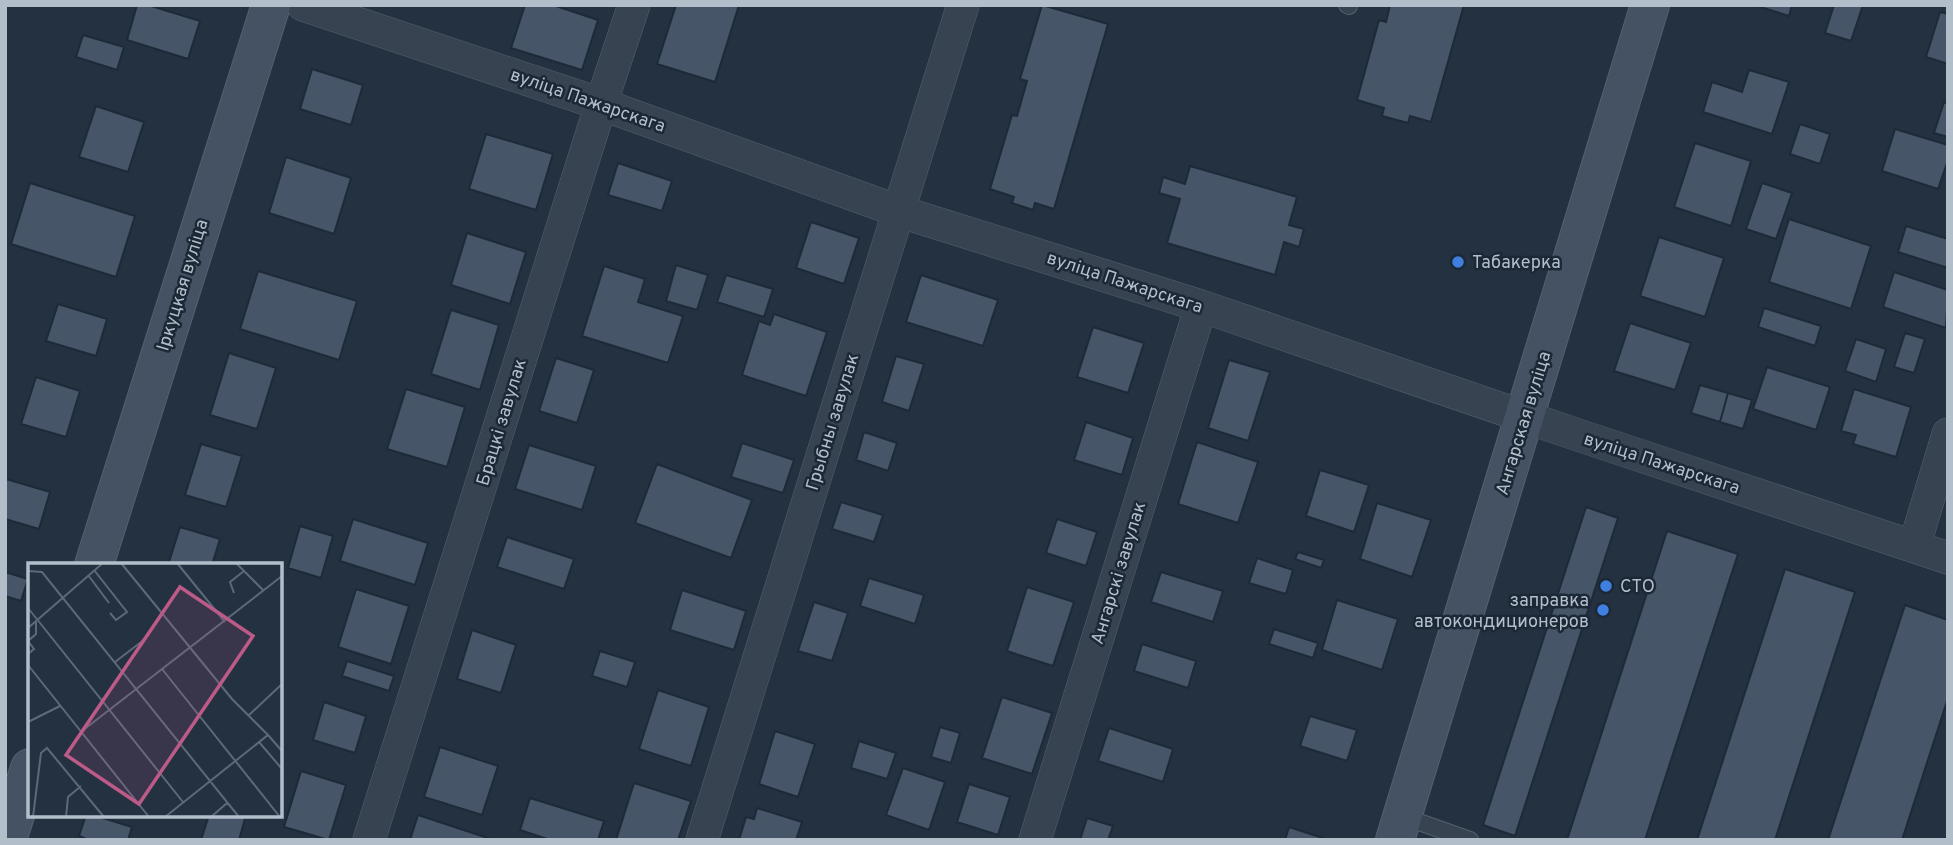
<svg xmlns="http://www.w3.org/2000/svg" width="1953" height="845" viewBox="0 0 1953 845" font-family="Overpass,sans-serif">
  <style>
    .building { fill: #465568; stroke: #1e2a38; stroke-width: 2 }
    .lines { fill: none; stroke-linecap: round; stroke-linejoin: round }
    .lane-casing { stroke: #55616e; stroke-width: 18 }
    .street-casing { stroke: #55616e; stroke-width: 33 }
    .secondary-casing { stroke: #55616e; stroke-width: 40 }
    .lane { stroke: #374351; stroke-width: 16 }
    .street { stroke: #374351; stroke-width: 32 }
    .secondary { stroke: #455264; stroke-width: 38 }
    .shop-dot { fill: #3f7fe0; stroke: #1c2836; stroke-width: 2.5 }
    .labels { text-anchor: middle; stroke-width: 5; stroke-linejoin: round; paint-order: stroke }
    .street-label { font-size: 18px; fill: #b3becb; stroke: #1c2836 }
    .poi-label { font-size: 18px; fill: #b3becb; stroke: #1c2836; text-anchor: start }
    .inset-road { fill: none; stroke: #5d6978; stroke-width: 2 }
    .view { fill: #bc5a88; fill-opacity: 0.15; stroke: #bc5a88; stroke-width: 3.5 }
    .inset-edge { fill: none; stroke: #b3becb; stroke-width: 3.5 }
  </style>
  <rect width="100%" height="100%" fill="#233141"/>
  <path class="building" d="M137,5H148L200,21L188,59L127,40Z
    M525,5H553L598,20L582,70L511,48Z
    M676,5H739L715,82L657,64Z
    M1042,5L1108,24L1054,209L1035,203L1033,210L1012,203L1014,197L990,189L1012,115L1017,116L1027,81L1020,79Z
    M1390,5H1464L1431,122L1410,116L1408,123L1382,116L1384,108L1357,100L1379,20L1386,22Z
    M1754,5H1792L1789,16Z
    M1834,5H1863L1851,41L1825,33Z
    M1940,12L1948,14V64L1926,57Z
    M83,35L124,47L117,70L76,57Z
    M312,69L363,85L351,125L300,109Z
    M1749,70L1789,82L1772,134L1703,112L1712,82L1742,92Z
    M1944,102L1948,104V137L1934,133Z
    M96,106L144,122L128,172L79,157Z
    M1800,124L1830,134L1820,164L1790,154Z
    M1895,129L1948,145V160L1938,189L1882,171Z
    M486,134L553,154L536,210L469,189Z
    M1695,143L1751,161L1731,226L1674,207Z
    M286,157L351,178L334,234L269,213Z
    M618,163L672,181L662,211L608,195Z
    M1190,166L1297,197L1289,225L1304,229L1299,247L1284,242L1275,275L1167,243L1180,199L1159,193L1163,177L1185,184Z
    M30,183L135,216L116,277L11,244Z
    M1762,183L1792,193L1776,239L1746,229Z
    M1789,219L1871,246L1851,309L1769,282Z
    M811,222L859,238L844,284L796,268Z
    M1906,226L1948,239V268L1898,252Z
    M467,233L526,252L510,304L451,285Z
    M1659,237L1724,258L1705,317L1640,296Z
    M676,265L708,275L697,310L666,301Z
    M604,266L645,279L638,302L683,316L668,363L582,336Z
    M258,271L357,301L339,360L240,329Z
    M1894,272L1948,290L1946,328L1883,307Z
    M726,275L773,289L764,317L717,302Z
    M921,275L998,300L983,346L906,322Z
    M58,304L107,319L96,356L46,341Z
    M1764,308L1821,326L1815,346L1758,327Z
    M451,310L499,325L480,390L431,374Z
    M774,314L827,332L806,396L742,375L759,321L770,325Z
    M1630,323L1691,343L1675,390L1614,371Z
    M1093,327L1144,343L1128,393L1077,377Z
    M1905,333L1925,339L1914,373L1894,367Z
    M1856,339L1886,349L1876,382L1845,371Z
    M229,353L276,368L257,429L210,415Z
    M896,356L924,364L909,411L882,402Z
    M556,358L594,370L577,423L539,411Z
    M1229,360L1270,372L1248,441L1208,428Z
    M1767,367L1830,387L1816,430L1753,409Z
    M36,377L80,391L66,437L21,424Z
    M1700,385L1728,393L1720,422L1691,413Z
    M406,389L465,407L447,467L387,449Z
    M1854,389L1911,407L1896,457L1853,444L1856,435L1841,431Z
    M1728,393L1752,400L1743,429L1720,422Z
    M1086,422L1133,438L1122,475L1074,460Z
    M864,432L897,443L888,471L856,460Z
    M1197,442L1258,462L1238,523L1178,504Z
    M742,443L794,460L783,493L731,477Z
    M201,444L242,456L226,507L185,495Z
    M529,445L596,466L582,510L515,489Z
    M657,464L752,500L731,558L635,523Z
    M1320,470L1369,485L1354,532L1306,516Z
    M6,479L50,492L39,529L5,519Z
    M841,502L883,515L874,542L832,529Z
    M1377,503L1431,520L1412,577L1360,559Z
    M1586,507L1618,518L1515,836L1483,825Z
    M353,519L428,543L415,585L340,561Z
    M1057,519L1097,532L1086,566L1046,553Z
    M300,526L333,536L321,578L288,568Z
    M180,527L220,539L212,565H168Z
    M1667,531L1738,554L1645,840H1567Z
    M507,537L574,559L564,589L497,567Z
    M1298,552L1324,560L1321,568L1295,559Z
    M1257,558L1293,570L1286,594L1249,583Z
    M1785,569L1855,592L1775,840H1697Z
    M5,572L28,579L21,601L5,596Z
    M1161,572L1223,591L1213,622L1151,602Z
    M869,578L924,595L915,624L860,606Z
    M1027,587L1074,602L1053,666L1007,651Z
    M356,589L409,606L391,664L338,647Z
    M682,590L746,611L734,650L670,630Z
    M1337,600L1398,619L1382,670L1322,650Z
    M814,602L848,613L832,661L798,651Z
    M1905,605L1948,620V698L1902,840H1828Z
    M1274,629L1318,643L1313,658L1269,644Z
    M472,630L516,645L501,693L457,679Z
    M1142,644L1196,661L1188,688L1134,671Z
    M600,651L635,662L627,687L592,676Z
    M347,661L394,676L389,691L342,676Z
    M658,690L709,707L691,766L639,749Z
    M1002,697L1052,713L1032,774L982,758Z
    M324,702L366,716L355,753L313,740Z
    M1310,716L1357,730L1347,761L1300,746Z
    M940,727L960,733L951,763L931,757Z
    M1109,728L1173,749L1163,782L1098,761Z
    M775,731L815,744L798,797L759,784Z
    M859,741L896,753L887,779L851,768Z
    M440,747L498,766L482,815L424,797Z
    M903,768L945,782L929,830L886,815Z
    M301,771L346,785L329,840L284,827Z
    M634,783L691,801L678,840H616Z
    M969,784L1010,797L998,835L957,822Z
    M530,798L604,821L598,840H550L520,830Z
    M757,808L802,822L796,840H739L746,817L754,819Z
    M86,815H93L132,827L128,840H89L79,836Z
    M209,815H246L239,840H201Z
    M418,815L494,840H410Z
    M1087,818L1113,826L1108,840H1080Z
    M1289,827L1329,840H1285Z"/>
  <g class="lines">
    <g class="lane-casing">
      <path id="lane" d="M1347,5L1349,6
        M1402,816L1470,840"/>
    </g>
    <g class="street-casing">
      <path id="street" d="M303,5L601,104L898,211L1201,306L1578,435L1948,558
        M1914,547L1948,434
        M369,840L601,104L634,5
        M702,840L963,5
        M1035,840L1201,306"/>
    </g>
    <g class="secondary-casing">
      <path id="secondary" d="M94,565L271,5
        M7,840L30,768
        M1395,840L1650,5"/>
    </g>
    <use href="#lane" class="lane"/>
    <use href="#street" class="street"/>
    <use href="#secondary" class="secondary"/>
  </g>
  <g class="shop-dot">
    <circle cx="1458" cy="262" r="7"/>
    <circle cx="1606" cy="586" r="7"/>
    <circle cx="1603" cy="610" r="7"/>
  </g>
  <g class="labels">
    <g class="street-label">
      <text transform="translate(588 100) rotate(19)" y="6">вуліца Пажарскага</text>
      <text transform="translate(1125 282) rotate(18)" y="6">вуліца Пажарскага</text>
      <text transform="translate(182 285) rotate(-73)" y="6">Іркуцкая вуліца</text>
      <text transform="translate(501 422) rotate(-73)" y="6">Брацкі завулак</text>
      <text transform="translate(832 422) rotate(-73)" y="6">Грыбны завулак</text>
      <text transform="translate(1523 423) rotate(-73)" y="6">Ангарская вуліца</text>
      <text transform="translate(1662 463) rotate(18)" y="6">вуліца Пажарскага</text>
      <text transform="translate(1118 573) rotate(-73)" y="6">Ангарскі завулак</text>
    </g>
    <g class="poi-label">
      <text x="1472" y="268">Табакерка</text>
      <text x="1620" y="592">СТО</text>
      <text x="1589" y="606" text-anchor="end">заправка<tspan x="1589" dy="21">автокондиционеров</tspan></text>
    </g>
  </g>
  <g transform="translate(28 563)">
    <rect width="254" height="254" fill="#233141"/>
    <path class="inset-road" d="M93,0L204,136L240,172M149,0L197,59M208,0L235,27M66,7L99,49L88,57L82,50M0,8L14,9L211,254M60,12L81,40M206,30L202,19L216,8M0,45L155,239M0,65L75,0M0,91L6,86L0,78L8,71V59M87,99L117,76M0,102L121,254M134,106L252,254M220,153L254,121M0,159L32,143M54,168L254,13M231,179L254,206M5,254L13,190L19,185L76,254M38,254L40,234L53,223M137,254L240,172L254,188M183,254L199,240"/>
    <path class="view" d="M152,24L225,73L111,241L38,192Z"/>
    <rect width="254" height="254" class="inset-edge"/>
  </g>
  <rect width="1953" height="845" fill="none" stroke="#b3becb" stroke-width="14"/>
</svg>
